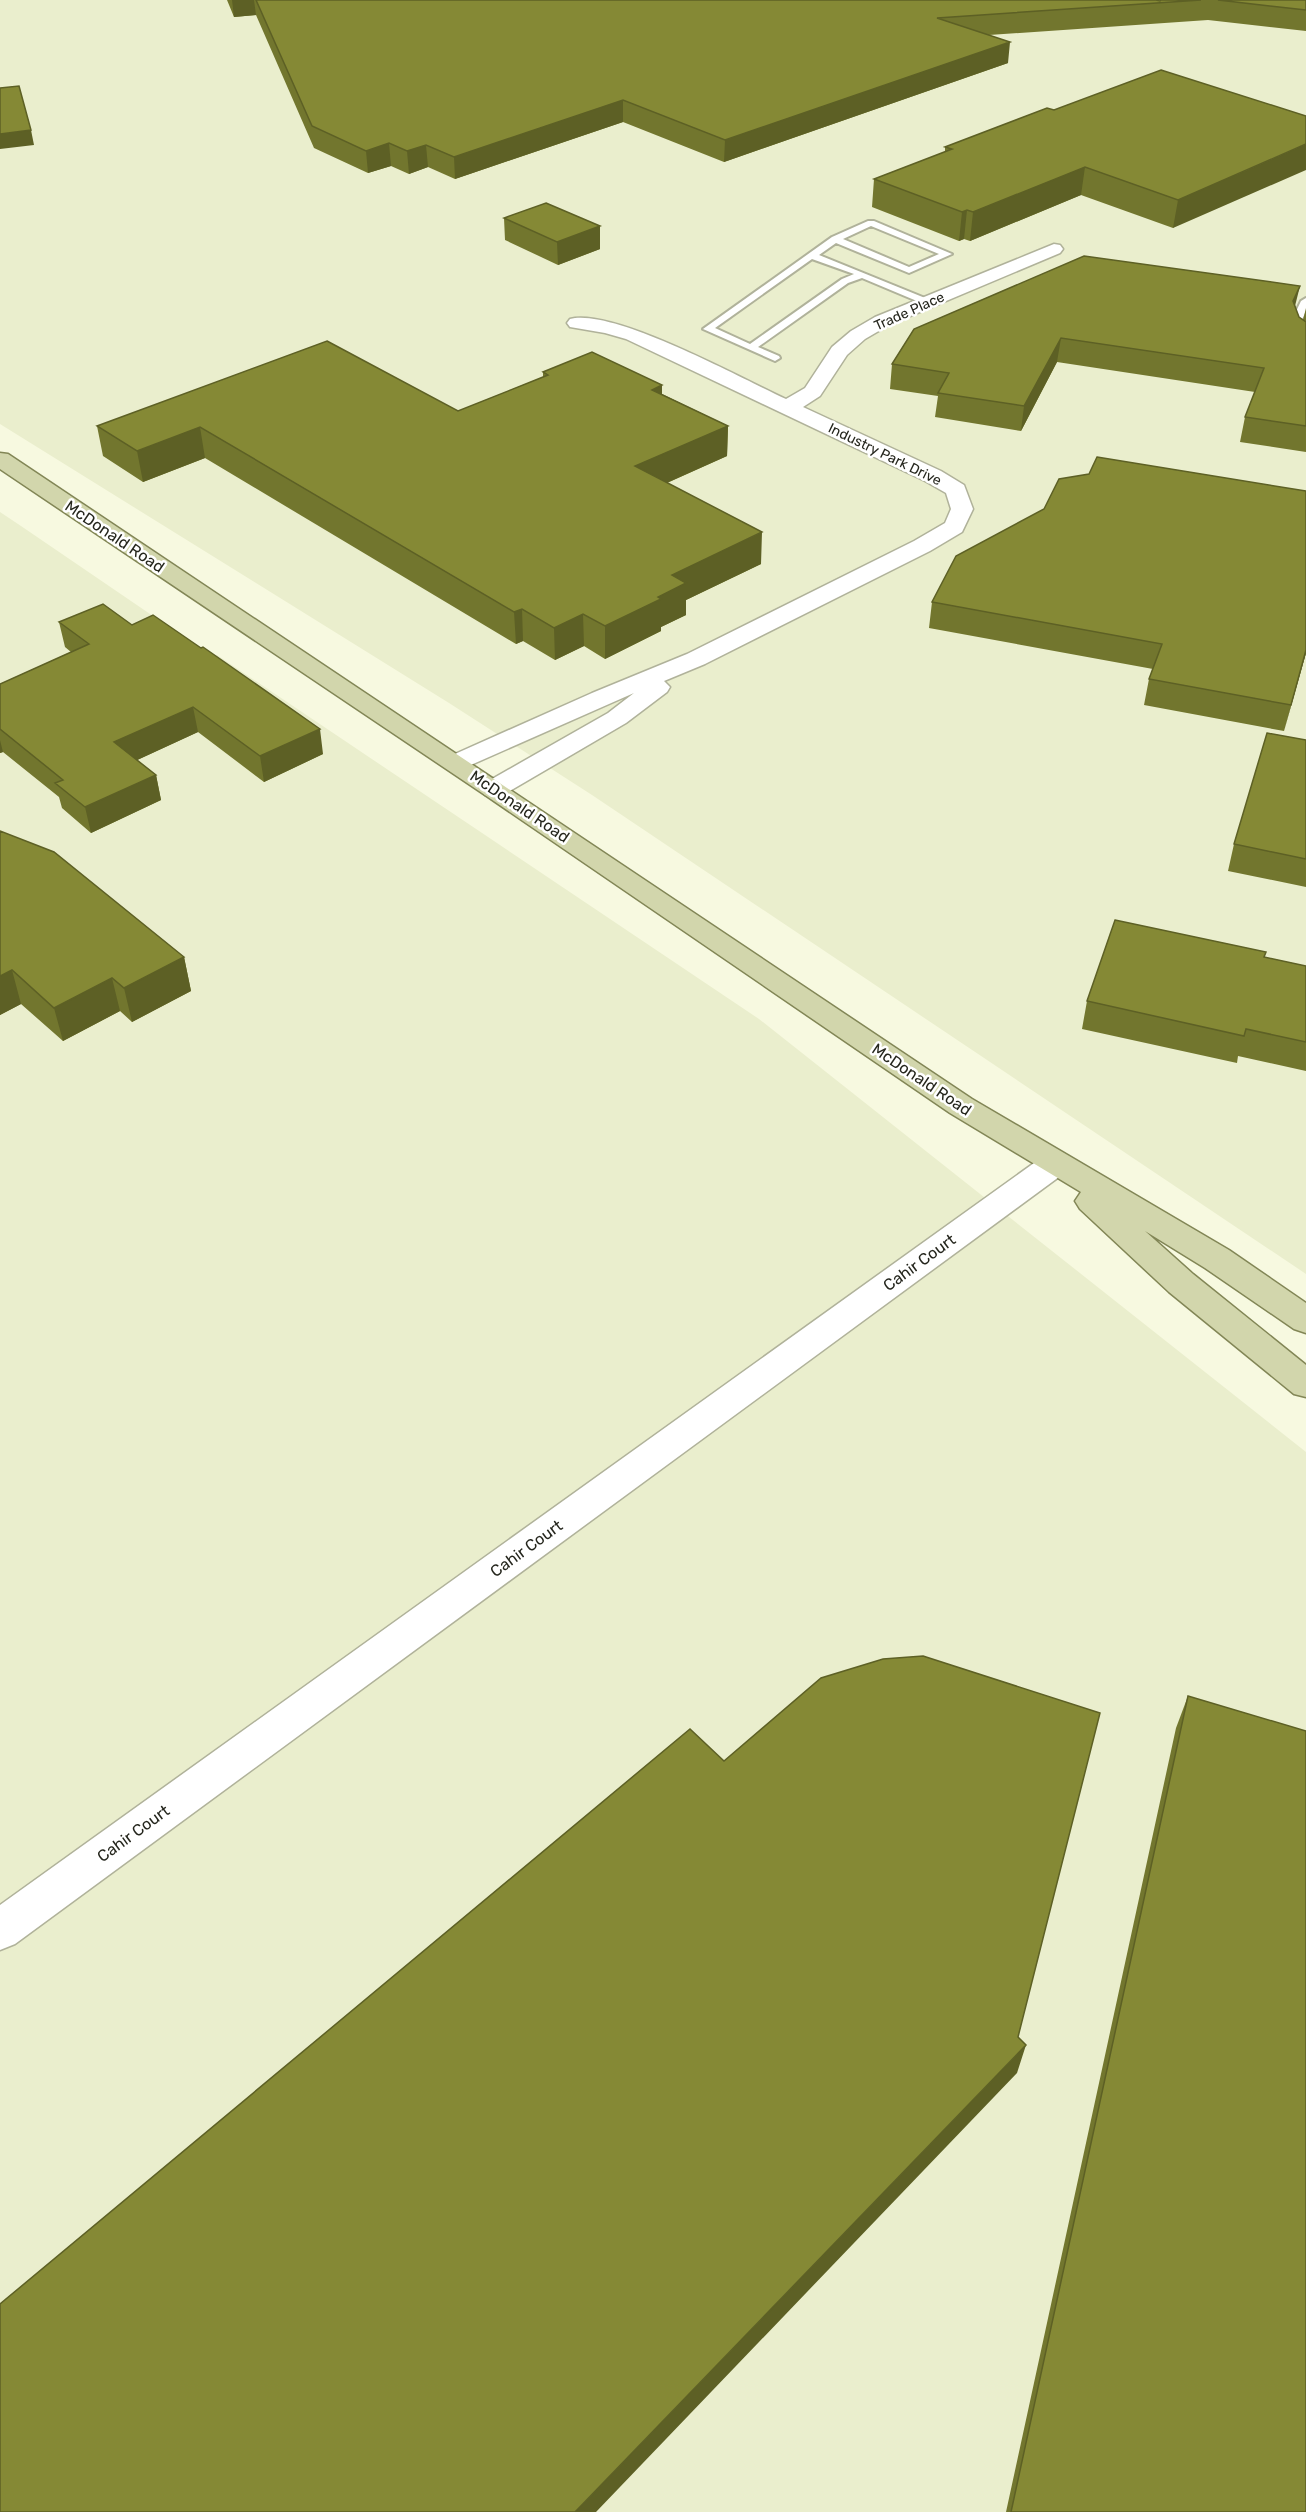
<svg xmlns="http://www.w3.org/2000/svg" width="1306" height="2512" viewBox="0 0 1306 2512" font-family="Rubik,sans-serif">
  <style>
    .built { fill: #eaeecd }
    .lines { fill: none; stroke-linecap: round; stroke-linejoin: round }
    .lane-casing { stroke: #b0b29a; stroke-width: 4 }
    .street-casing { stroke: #b0b29a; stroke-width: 3 }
    .primary-casing { stroke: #828656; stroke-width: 3 }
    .lane { fill: #fff; fill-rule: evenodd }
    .street { fill: #fff; fill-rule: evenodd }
    .primary { fill: #d2d6ac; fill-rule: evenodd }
    .wall { fill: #72762e }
    .shaded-wall { fill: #5d6025 }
    .building { fill: #858935; stroke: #5d6025; stroke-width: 1.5 }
    .labels { text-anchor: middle; stroke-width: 5; stroke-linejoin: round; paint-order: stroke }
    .far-street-label { font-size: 14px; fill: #25261d; stroke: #fff }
    .street-label { font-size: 16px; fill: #25261d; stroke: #fff }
  </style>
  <rect width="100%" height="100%" fill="#f7f9e0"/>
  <path class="built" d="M0,0H1306V1274L592,795L449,703L0,424Z
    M0,512L21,526L175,631L0,708Z
    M217,655L759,1019L1306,1452V2512H0V753Z"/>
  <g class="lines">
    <g class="lane-casing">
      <path id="lane" d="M868,221H874L952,254L909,273L836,243L819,255L930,300V304H924L862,278L848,283L758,347L779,356L780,358L775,361L703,329L832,237ZM871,226L939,254L909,267L843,239ZM812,259L854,274L842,279L750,344L715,328Z
        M1306,298V311L1300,324L1306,339V347L1296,340L1290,324L1301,301Z"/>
    </g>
    <g class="street-casing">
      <path id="street" d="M1054,244L1060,245L1063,249L1060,253L889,325L865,339L847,355L820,396L803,407L941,471L964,485L973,509L962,532L930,551L705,664L664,681L670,687L667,692L626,723L503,795L494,797L485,795L481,789L485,783L608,713L634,693L464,768L455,771L446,768L442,763L446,758L592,693L687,654L914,541L945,523L951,509L946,493L925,481L626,339L605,333L570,327L567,323L570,319C614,308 742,379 786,399L805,388L832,347L851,331L875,317Z
        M1052,1155L1063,1158L1068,1166L1063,1174L15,1944L0,1950V1905L1041,1158Z"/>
    </g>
    <g class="primary-casing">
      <path id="primary" d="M0,453L8,454L972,1099L1229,1250L1306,1303V1333L1294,1329L1205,1268L1145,1231L1193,1274L1306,1365V1397L1294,1394L1169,1292L1080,1209L1075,1201L1081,1192L950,1113L485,795L0,469Z"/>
    </g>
    <use href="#lane" class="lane"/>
    <use href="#street" class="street"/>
    <use href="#primary" class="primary"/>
  </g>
  <path class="wall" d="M227,0H1156L1160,1L1161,0H1306V31L1208,20L989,35L1008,63L724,162L623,122L455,179L428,167L409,174L391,166L368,173L314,148L256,15L234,17Z
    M1054,110L1306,116L1173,228L1081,195L970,241L964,239L959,241L872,207L874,179L945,152V147Z
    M504,218L600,226V249L558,265L505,240Z
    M1295,306L1299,317L1303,320L1306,308V452L1240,442L1245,417L1255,392L1057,362L1021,431L935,417L938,396L890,389L892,364L914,329Z
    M543,372L662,394L728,426L727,456L667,483L761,564L686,600V615L661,627V631L605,659L584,646L555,660L523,641L516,644L205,458L143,482L103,456L97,426L458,411L543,377Z
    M1306,491V653L1284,731L1144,705L1149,679L1153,669L929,628L932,602Z
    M59,622L132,625L323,754L264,782L198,732L137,760L156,775L161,800L91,833L62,808L59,797L3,752L0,753V684L71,652L65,647Z
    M1306,740V887L1228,871L1234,844Z
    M0,831L184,957L191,991L132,1022L120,1011L63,1041L21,1004L0,1015Z
    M1264,957L1306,966V1071L1238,1056L1237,1063L1082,1029L1087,1001Z
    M1188,1696L1306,2512H1006L1176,1728Z"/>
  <path class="shaded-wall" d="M232,0H254L256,15L234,17Z
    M1010,42L1008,63L724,162L725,140Z
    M623,100V122L455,179L454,157Z
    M31,130L34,145L0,149V134Z
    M389,143L391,166L368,173L366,151Z
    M1306,144V170L1173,228L1178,200Z
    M426,145L428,167L409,174L407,151Z
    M1085,167L1081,195L970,241L973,212Z
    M967,210L964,239L959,241L962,212Z
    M600,226V249L558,265L557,242Z
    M1300,286L1294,310L1293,301Z
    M1061,338L1057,362L1021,431L1024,406Z
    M662,385V416L652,390Z
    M728,426L727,456L635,497V466Z
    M200,427L205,458L143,482L137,451Z
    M762,532L761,564L686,600V615L661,627V631L605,659V626L658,597L672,575Z
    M522,609L523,641L516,644L514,612Z
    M583,614L584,646L555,660L554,628Z
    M1306,650V653L1284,731L1291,705Z
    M193,707L198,732L120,768L114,742Z
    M320,729L323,754L264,782L260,756Z
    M0,740L3,752L0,753Z
    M156,775L161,800L91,833L85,807Z
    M184,957L191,991L132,1022L124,988Z
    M12,970L21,1004L0,1015V976Z
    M112,978L120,1011L63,1041L54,1008Z
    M1026,2045L1017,2073L596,2512H575Z"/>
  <path class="building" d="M256,0H1156L1160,1L1161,0H1201L937,18L1010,42L725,140L623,100L454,157L426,145L407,151L389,143L366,151L312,126Z
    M1218,0H1306V10Z
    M1161,70L1306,116V144L1178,200L1085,167L973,212L967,210L962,212L874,179L952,149L945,147L1047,108L1054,110Z
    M19,86L31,130L0,134V88Z
    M546,203L600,226L557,242L504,218Z
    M1084,256L1300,286L1293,301L1299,317L1306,322V426L1245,417L1264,368L1061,338L1024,406L938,393L949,373L892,364L914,329Z
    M327,341L458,411L548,375L543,372L592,352L662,385L652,390L728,426L635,466L762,532L672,575L686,583L658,597L661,599L605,626L583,614L554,628L522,609L514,612L200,427L137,451L97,426Z
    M1097,457L1306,491V650L1291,705L1149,679L1162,644L932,602L956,556L1044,509L1059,479L1089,474Z
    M103,604L132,625L153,615L201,648L203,647L320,729L260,756L193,707L114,742L156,775L85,807L55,783L63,780L0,729V684L89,644L59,622Z
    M1267,733L1306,740V859L1234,844Z
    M0,831L54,852L184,957L124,988L112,978L54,1008L12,970L0,976Z
    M1115,920L1266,952L1264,957L1306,966V1042L1246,1029L1244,1036L1087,1001Z
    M923,1656L1100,1713L1018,2037L1026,2045L575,2512H0V2304L690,1729L724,1761L821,1678L883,1659Z
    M1188,1696L1306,1731V2512H1011Z"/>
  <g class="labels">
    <g class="far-street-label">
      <text transform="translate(909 311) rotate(-24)" y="5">Trade Place</text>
      <text transform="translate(885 454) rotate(26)" y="5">Industry Park Drive</text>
    </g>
    <g class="street-label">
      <text transform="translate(115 536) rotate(34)" y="6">McDonald Road</text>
      <text transform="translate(520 806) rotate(34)" y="6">McDonald Road</text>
      <text transform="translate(922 1079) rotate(34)" y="6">McDonald Road</text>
      <text transform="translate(919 1262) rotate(-36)" y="6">Cahir Court</text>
      <text transform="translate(526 1548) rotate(-36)" y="6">Cahir Court</text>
      <text transform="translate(133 1833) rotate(-36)" y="6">Cahir Court</text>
    </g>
  </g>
</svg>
